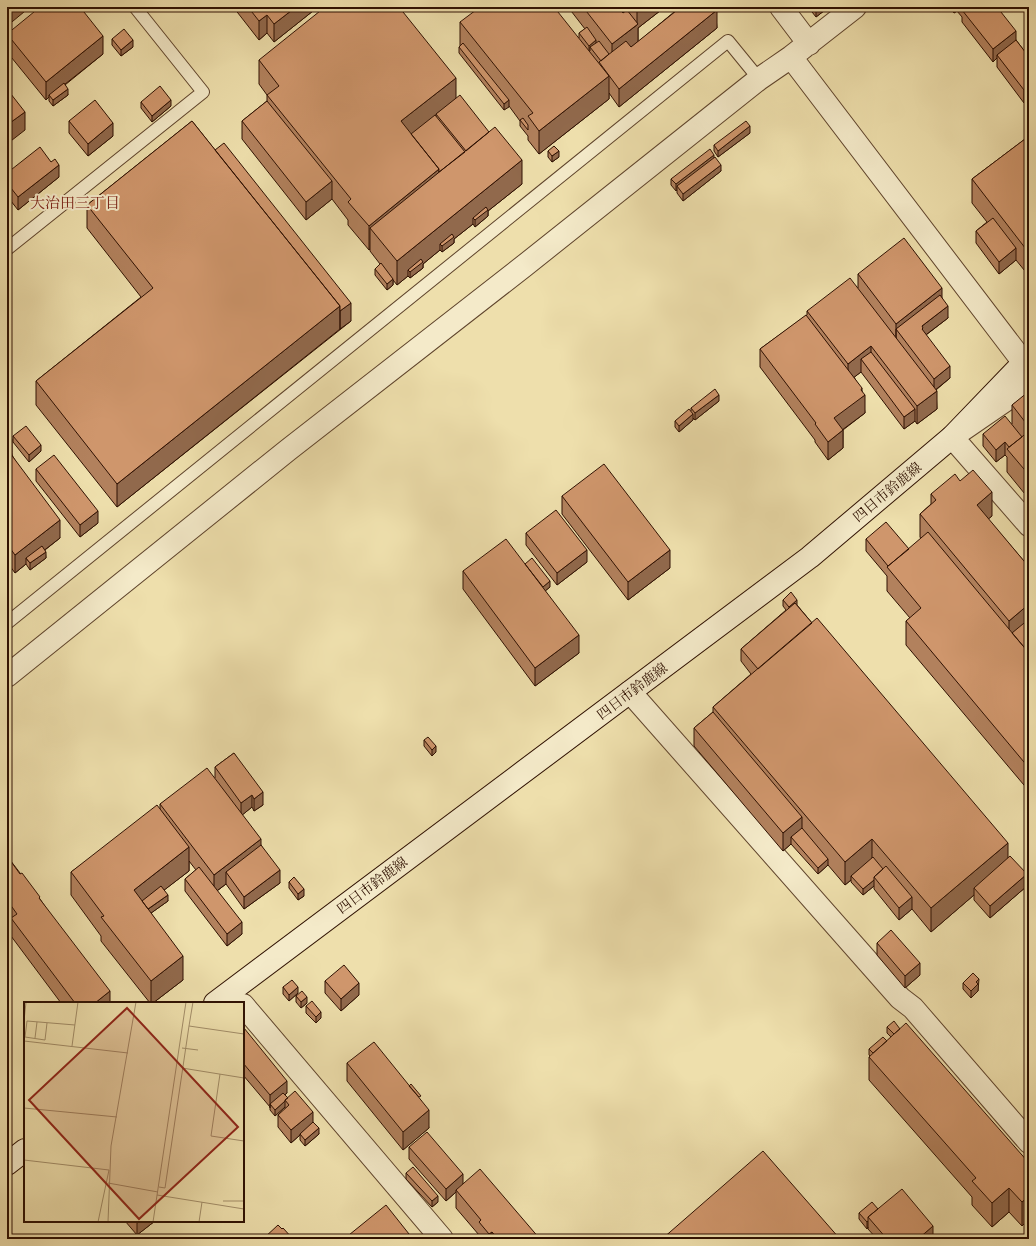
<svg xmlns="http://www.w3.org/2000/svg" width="1036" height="1246" viewBox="0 0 1036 1246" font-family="Alegreya,'Noto Serif JP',serif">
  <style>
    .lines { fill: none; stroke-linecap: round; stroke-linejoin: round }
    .service-casing { stroke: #5f442c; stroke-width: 14 }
    .minor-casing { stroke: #5f442c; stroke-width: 24 }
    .secondary-casing { stroke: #2f1102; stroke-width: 24 }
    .service { stroke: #f4eac9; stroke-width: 12 }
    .minor { stroke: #f4eac9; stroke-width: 22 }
    .secondary { stroke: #f4eac9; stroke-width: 22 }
    .wall { fill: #b2815d; stroke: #2f1102 }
    .shaded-wall { fill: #91694c; stroke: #2f1102 }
    .building { fill: #cf966c; stroke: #2f1102 }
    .labels { text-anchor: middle; stroke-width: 4; stroke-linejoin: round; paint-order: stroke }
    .street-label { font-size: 14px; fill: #2f1102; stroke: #f4eac9 }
    .neighbourhood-label { font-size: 15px; fill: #7a1f14; stroke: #f4eac9 }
    .inset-road { fill: none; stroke: #a28d68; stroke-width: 1 }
    .view { fill: #8f2418; fill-opacity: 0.15; stroke: #8f2418; stroke-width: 2 }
    .inset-edge { fill: none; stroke: #2f1102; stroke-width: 2 }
  </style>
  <rect width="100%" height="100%" fill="#eedfac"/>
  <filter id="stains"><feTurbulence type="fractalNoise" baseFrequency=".005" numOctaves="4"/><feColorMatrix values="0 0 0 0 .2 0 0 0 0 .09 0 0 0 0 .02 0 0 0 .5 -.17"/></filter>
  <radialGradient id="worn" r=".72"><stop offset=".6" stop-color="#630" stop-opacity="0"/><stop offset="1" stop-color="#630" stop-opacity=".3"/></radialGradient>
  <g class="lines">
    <g class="service-casing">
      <path id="service" d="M7,249L203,92L135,7
        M7,623L728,41L759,79"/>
    </g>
    <g class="minor-casing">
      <path id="minor" d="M781,7L809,44
        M791,57L1024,363
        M1029,384L952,437L1029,525
        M7,676L288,450L524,266L759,79L791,57L855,7
        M630,692L900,998L913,1008L1029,1142
        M243,1005L442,1239"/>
    </g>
    <g class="secondary-casing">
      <path id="secondary" d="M215,1003L810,557L952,437L1029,357
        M7,1164L25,1150"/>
    </g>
    <use href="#service" class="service"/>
    <use href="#minor" class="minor"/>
    <use href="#secondary" class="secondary"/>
  </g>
  <path class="wall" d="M234,7H318L274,42L267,33L259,40L234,8Z
    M568,7H618L623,13L624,12L620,7H665L638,28V42L680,7H715L717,28L619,107L609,93V99L539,154L528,140V136L520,126V121L509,106L504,110L459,53V47L460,46V22L579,38V33L585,29Z
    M808,7H829L816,17Z
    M949,7H999V9L1016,40L1029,57V109L1025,104V102L1024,103L997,67V58L993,62L962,22V17L957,11L954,13Z
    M7,34L103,54L65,85L68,95L53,106L49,101V97L46,100L7,52Z
    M112,39L133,47L121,56L112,45Z
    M259,60L456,98L522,184L488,211V216L475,227L473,224L454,239V243L442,252L440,250L423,264V268L410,278L408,276L397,285L393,280V285L387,290L375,275V269L380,264L370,251V249L369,250L348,225V220L332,199L306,220L242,139V121L267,101V95L259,84Z
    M141,102L171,106L152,122L141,108Z
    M69,121L113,136L88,156L69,133Z
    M192,121L351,321L117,507L36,405V381L141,297L87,228V205Z
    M750,133L718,157L714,151V145Z
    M1029,136V276L1016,260L999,274L976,243V231L987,222L972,203V179Z
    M548,151L559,157L552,162L548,157Z
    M714,158L721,171L683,201L677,193V190L676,191L671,185V179Z
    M7,173L59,177L18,210L7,196Z
    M858,274L942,298L948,318L926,335L950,378L936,390L937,409L917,424L915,421L904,429L861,372L854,377L862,391L865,413L843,430V448L828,460L815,442V440L760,367V349L807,315V311L858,288Z
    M1029,393V499L1007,472V457L1005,455L996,462L983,446V434L1012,424V405Z
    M719,401L695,420L693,418V420L679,432L675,427V421L691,411V408Z
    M7,433L12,455L60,538L45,550L46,558L30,570L26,564L15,573L7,562Z
    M13,436L41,451L29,462L13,442Z
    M36,469L98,523L80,537L36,481Z
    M960,481L992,516L988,519L1029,567V791L906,645V621L910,618L887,591V576L866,551V539L909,549L921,539L920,537V514L931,504V494Z
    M562,496L670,568L628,600L562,514Z
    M526,533L587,562L557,585L526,545Z
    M525,564L550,587L545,591L579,653L535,686L463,589V571Z
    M783,600L797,605L1008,858L1027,886L990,918L974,900V895L931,932L912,909L899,920L874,889V886L863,895L851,882V880L845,885L828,865L818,874L791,844L783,851L694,746V728L713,712V707L751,674L741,661V649L786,610L783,606Z
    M424,740L436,752L432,756L424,746Z
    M234,753L263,805L254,811L252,807L242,815L261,845L280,883L244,909L226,884L217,891L242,934L227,946L185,891V879L196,870L189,861V871L164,890L168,901L151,913L183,980L153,1003H150L101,941V936L71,895V872L160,809V804L215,778V767Z
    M7,856L40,899L110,1003H61L11,936V923L7,918Z
    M289,882L304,896L298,900L289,888Z
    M877,943L920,975L905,988L877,955Z
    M325,981L359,995L341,1011L325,993Z
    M963,983L979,985L978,986V991L971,998L963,989Z
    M283,987L298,993L289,1001L283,994Z
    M296,996L307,1003L301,1008L296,1002Z
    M306,1006L321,1018L316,1023L306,1013Z
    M887,1027L900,1029L1029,1163V1219L1022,1226L1009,1212L992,1227L972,1205V1197L869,1080V1057L870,1056L869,1055V1049L887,1041L891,1037L887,1033Z
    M243,1028L287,1093L285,1095L313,1122L319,1134L305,1146L300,1140V1135L291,1143L278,1127V1115L285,1109V1107L275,1116L270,1110V1107L243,1075Z
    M347,1063L421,1100L429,1128L403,1150L347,1081Z
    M409,1147L463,1184L540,1239H479V1235L456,1208V1192L446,1201L409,1159Z
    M406,1173L438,1202L432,1207L406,1179Z
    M878,1209L933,1238V1239H877L868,1229V1227L867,1229L859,1219V1213Z
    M125,1221H155L137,1235Z"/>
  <path class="shaded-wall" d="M8,7H30L7,26V8Z
    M296,7H318L274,42V24Z
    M642,7H665L638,28V42L612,62V44L637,25V11Z
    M816,7H829L816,17Z
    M954,7H957V11L954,13Z
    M717,10V28L619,107V89Z
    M267,15V33L259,40V21Z
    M1016,31V43L997,55V58L993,62V49Z
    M103,36V54L50,96L49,95V97L46,100V82Z
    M133,40V47L121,56V50Z
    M596,40V46L590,47V51L589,52V46Z
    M609,76V99L539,154V131Z
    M456,78V101L436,114V117L411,137L401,121Z
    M68,89V95L53,106V100Z
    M1025,89V102L1024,103V90Z
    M171,100V106L152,122V116Z
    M509,100V107L504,110V104Z
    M25,112V130L7,144V125Z
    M113,123V136L88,156V144Z
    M750,126V133L718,157V151Z
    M559,151V157L552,162V156Z
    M714,155V161L677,186V190L676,191V184Z
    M522,160V184L488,211V216L475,227V220L473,218V224L454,239V243L442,252V246L440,244V250L423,264V268L410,278V272L408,270V276L397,285V261Z
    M59,165V177L18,210V197Z
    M721,165V171L683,201V194Z
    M439,169V193L370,228V249L369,250V226Z
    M332,181V199L306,220V202Z
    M1016,248V260L999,274V262Z
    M393,279V285L387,290V284Z
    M942,288V306L896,329V342V324Z
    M351,303V321L340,329V311Z
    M340,306V329L117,507V484Z
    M948,306V318L923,337L922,326Z
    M871,346V364L861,359V372L848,382V364Z
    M950,366V378L934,391V379Z
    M862,388V397L865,395V413L834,436V418Z
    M937,391V409L917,424V406Z
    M719,395V401L695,420V413Z
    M915,409V421L904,429V417Z
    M693,414V420L679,432V426Z
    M843,430V448L828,460V442Z
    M12,439V458L7,461V443Z
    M1005,442V455L996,462V450Z
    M41,445V451L29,462V455Z
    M992,492V516L977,528V505Z
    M98,511V523L80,537V525Z
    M60,520V538L29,562L26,558V564L15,573V555Z
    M587,550V562L557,585V573Z
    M670,550V568L628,600V582Z
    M46,552V558L30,570V563Z
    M550,581V587L539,596V590Z
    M797,600V606L789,613V607Z
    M1029,604V628L1009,644V621Z
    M579,635V653L535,686V668Z
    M436,746V752L432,756V750Z
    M263,792V805L254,811V799Z
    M252,795V807L241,816V803Z
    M802,817V835L791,837V844L783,851V833Z
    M261,839V857L226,872V884L214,893V875Z
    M872,839V863L851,876V880L845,885V862Z
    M1008,843V866L974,888V895L931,932V908Z
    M189,847V871L137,911L134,890Z
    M828,859V865L818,874V868Z
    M280,870V883L244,909V897Z
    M1027,874V886L990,918V906Z
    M874,880V886L863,895V889Z
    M304,889V896L298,900V894Z
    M168,895V901L140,921V915Z
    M912,897V909L899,920V908Z
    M242,922V934L227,946V934Z
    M183,956V980L153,1003H151V981Z
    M920,963V975L905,988V976Z
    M979,979L978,991L971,998V991L976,982Z
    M359,983V995L341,1011V999Z
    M298,987V993L289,1001V995Z
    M110,991V1003H95Z
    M307,997V1003L301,1008V1002Z
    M321,1012V1018L316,1023V1017Z
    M287,1081V1093L271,1106L270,1104V1108V1095Z
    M285,1101V1107L275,1116V1110Z
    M429,1110V1128L403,1150V1132Z
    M313,1112V1124L300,1134V1135L291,1143V1130Z
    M319,1128V1134L305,1146V1140Z
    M463,1174V1186L456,1190V1192L446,1201V1189Z
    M1009,1188V1212L992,1227V1203Z
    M438,1196V1202L432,1207V1201Z
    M1029,1196V1219L1022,1226V1202Z
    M140,1221H155L137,1235V1223Z
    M868,1221V1227L867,1229V1222Z
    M933,1226V1239H918Z
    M492,1232V1239H489V1234Z"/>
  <path class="building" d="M40,7H80L103,36L46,82L7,34Z
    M248,7H296L274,24L267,15L259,21Z
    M325,7H399L456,78L401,121L439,169L369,226L348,202L351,199L267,95L279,86L259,60Z
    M480,7H554L609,76L539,131L528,116L533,113L460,22Z
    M583,7H618L623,13L627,10L638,24L612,44Z
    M634,7H642L637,11Z
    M681,7H715L717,10L619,89L599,62L626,41L631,47Z
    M964,7H997L1016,31L993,49L962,10L965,8Z
    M587,27L596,40L589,46L579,33Z
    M124,29L133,40L121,50L112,39Z
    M1016,40L1029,57V83L1025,86V89L1024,90L997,55Z
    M599,41L609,54L601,61L590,47Z
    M463,43L509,100L504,104L459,47Z
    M64,83L68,89L53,100L49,95Z
    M1029,83V91L1025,86Z
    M160,86L171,100L152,116L141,102Z
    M7,89L25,112L7,125Z
    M460,95L489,132L466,151L436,114Z
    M95,100L113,123L88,144L69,121Z
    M267,101L332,181L306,202L242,121Z
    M435,115L465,152L439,172V169L411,134Z
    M523,118L528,125V130L520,120Z
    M192,121L340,306L117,484L36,381L153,288L87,205Z
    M746,121L750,126L718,151L714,145Z
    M495,127L522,160L397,261L370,228Z
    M1029,136V253L972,179Z
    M224,143L351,303L340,311V306L215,150Z
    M554,146L559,151L552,156L548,151Z
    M40,147L51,162L55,159L59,165L18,197L7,183V173Z
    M710,149L714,155L676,184L671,179Z
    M715,157L721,165L683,194L677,186Z
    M486,207L488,210L475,220L473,218Z
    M993,218L1016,248L999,262L976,231Z
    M452,234L454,237L442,246L440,244Z
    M904,238L942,288L896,324L858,274Z
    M421,259L423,262L410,272L408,270Z
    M381,263L393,279L387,284L375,269Z
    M850,278L937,391L917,406L871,346L848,364L807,311Z
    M940,295L948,306L922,326L923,328L922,329L950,366L934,379L896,329Z
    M806,315L862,388L861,390L865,395L834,418L843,430L828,442L815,424L816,423L760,349Z
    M871,352L915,409L904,417L861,359Z
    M715,389L719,395L695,413L691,408Z
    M1028,392L1029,393V427L1012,405Z
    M689,409L693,414L679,426L675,421Z
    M1005,416L1022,437L1009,447L1005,442L996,450L983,434Z
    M26,426L41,445L29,455L13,436Z
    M1029,431V475L1007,449Z
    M7,433L12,439L7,443Z
    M7,446L12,452L10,453L60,520L15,555L7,544Z
    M54,455L98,511L80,525L36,469Z
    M604,464L670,550L628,582L562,496Z
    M973,470L992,492L977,505L1029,567V604L1009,621L920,514L936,500L931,494L955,474L960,481Z
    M556,510L587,550L557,573L526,533Z
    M886,522L909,549L888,566L866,539Z
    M928,532L1029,653V768L906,621L921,608L887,567Z
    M506,539L579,635L535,668L463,571Z
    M42,546L46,552L30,563L26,558Z
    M532,558L550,581L543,587L525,564Z
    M791,592L797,600L789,607L783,600Z
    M795,603L812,623L758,669L741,649Z
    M817,618L1008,843L931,908L872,839L845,862L713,707Z
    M1029,619V653L1012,633Z
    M713,712L802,817L783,833L694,728Z
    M428,737L436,746L432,750L424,740Z
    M234,753L263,792L254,799L252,795L241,803L215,767Z
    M207,768L261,839L214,875L160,804Z
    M157,805L189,847L134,890L183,956L151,981L101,917L104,916L71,872Z
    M802,828L828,859L818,868L791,837Z
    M261,845L280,870L244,897L226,872Z
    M7,856L20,874L22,873L40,897L39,898L110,991L95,1003H75L11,918L17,914L7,900Z
    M1010,856L1027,874L990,906L974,888Z
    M873,857L883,869L874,877V880L863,889L851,876Z
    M886,866L912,897L899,908L874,877Z
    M199,867L242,922L227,934L185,879Z
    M294,877L304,889L298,894L289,882Z
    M161,886L168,895L148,909L142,901Z
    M891,930L920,963L905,976L877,943Z
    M344,965L359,983L341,999L325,981Z
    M973,973L979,979L976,982L978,984L971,991L963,983Z
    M292,980L298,987L289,995L283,987Z
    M302,991L307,997L301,1002L296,996Z
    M312,1001L321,1012L316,1017L306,1006Z
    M894,1021L900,1029L894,1034L887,1027Z
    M906,1023L1029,1163V1196L1022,1202L1009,1188L992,1203L972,1181L976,1178L869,1057Z
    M243,1028H244L287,1081L270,1095L243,1063Z
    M883,1037L887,1041L873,1053L869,1049Z
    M374,1042L429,1110L403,1132L347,1063Z
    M411,1084L421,1096L419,1097L409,1086Z
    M295,1091L313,1112L291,1130L278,1115L289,1105L285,1100Z
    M283,1093L288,1098L285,1100V1101L275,1110L270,1104Z
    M313,1122L319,1128L305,1140L300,1134Z
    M427,1132L463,1174L446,1189L409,1147Z
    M763,1151L840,1239H662Z
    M413,1167L438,1196L432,1201L406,1173Z
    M480,1169L540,1239H498L492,1232L489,1234L479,1222L481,1220L456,1190Z
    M902,1189L933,1226L918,1239H887L868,1217Z
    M872,1202L878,1209L868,1217V1221L867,1222L859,1213Z
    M386,1205L413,1239H344Z
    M278,1225L282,1229L283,1228L293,1239H265L264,1238Z"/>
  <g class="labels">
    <g class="street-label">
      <text transform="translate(887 492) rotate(-40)" y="5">四日市鈴鹿線</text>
      <text transform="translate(632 691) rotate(-37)" y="5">四日市鈴鹿線</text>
      <text transform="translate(372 885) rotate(-37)" y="5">四日市鈴鹿線</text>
    </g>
    <g class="neighbourhood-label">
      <text x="75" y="208">大治田三丁目</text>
    </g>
  </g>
  <g transform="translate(24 1002)">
    <rect width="220" height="220" fill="#eedfac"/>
    <path class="inset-road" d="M169,0L165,24L220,32M0,19L2,0M23,21L21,38L1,35L3,19L51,23M11,36L13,20M0,39L104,51M48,44L54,0M158,46L174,48M158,66L220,76M196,72L187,134L220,139M0,106L93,115M0,158L85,168L74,220M84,181L134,190M135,185L141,186L165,24M133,193L220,207M199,199H220M84,220L87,144L112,0M129,220L162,0M175,220L178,200"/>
    <path class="view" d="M103,6L214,125L115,217L5,98Z"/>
    <rect width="220" height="220" class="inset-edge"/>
  </g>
  <rect width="1036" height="1246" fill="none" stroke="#eedfac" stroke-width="24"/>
  <rect x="8" y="8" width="1020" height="1230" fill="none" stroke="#2f1102" stroke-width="2"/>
  <rect x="12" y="12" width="1012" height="1222" fill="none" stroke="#2f1102"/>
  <rect width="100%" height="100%" filter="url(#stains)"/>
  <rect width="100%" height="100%" fill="url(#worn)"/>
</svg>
